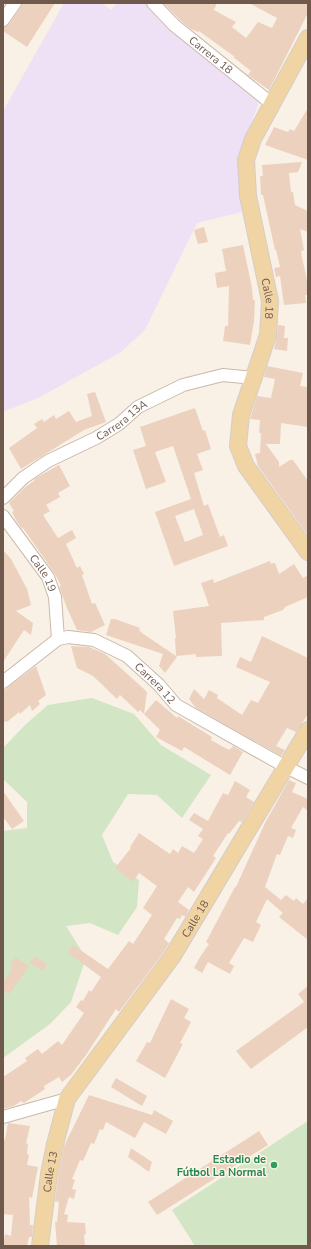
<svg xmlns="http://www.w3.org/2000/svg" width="311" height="1249" viewBox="0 0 311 1249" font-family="'Nunito Sans',sans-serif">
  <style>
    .education { fill: #eee1f6 }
    .green { fill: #d2e5c5 }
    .building { fill: #ecd1bf; fill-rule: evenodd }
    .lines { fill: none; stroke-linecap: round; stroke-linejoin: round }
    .minor-casing { stroke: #c9b9ac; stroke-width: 14 }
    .major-casing { stroke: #d4cdca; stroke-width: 18 }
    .minor { stroke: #fff; stroke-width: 12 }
    .major { stroke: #f1d4a4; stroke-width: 16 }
    .leisure-dot { fill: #2e9e5b; stroke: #fdf5ea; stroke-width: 1.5 }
    .labels { text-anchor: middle; stroke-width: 3; stroke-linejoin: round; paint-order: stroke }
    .street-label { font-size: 11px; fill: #6f594d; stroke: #fdf5ea }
    .leisure-label { font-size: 11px; font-weight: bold; fill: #27864d; stroke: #fdf5ea; text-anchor: end }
  </style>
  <rect width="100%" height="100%" fill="#f9f1e5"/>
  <path class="education" d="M64,3H102L111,10L117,3H145L259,102L238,160L242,212L197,223L145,330L121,352L40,397L3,412V111Z"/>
  <path class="green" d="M92,698L134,714L161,745L211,775L182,818L157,795L128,794L102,835L113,862L139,880L137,907L118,935L90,923L66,926L86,958L71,1002L50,1024L3,1058V831L27,828V802L3,779V751L4,747L26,724L48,705Z
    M308,1121V1246H195L172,1210Z"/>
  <path class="building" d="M22,3H55L27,47L3,31V27L9,24L21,7Z
    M163,3H217L214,10L236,22L232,27L246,38L258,22L272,28L277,18L249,3H308V13L269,90L248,75L251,71L233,57H235L199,31L198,32L191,29L179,19Z
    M308,108V160L265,145L274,127L288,132L290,129L294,131Z
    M302,162L298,172L289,173L291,192H293L295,205L308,211V232L300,229L304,250L301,251L302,257L308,285V295H305L306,303L284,305L280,276L276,277L274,268L280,267L276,250H275L263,195H261L260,176H263L262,165Z
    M204,227L208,242L198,244L194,230Z
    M243,245L252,288L253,300H255L254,321L250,345L223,341L225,326H228L229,286L217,288L215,273L226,271L222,249Z
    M278,325L285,326L284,338H288L287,351L274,349L277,336Z
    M267,366L303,373L300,386L308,387V427L281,423L280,444H266L279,462V467L290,460H293L308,481V536L258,466L255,454L260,453L261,433H259L260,420L250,419L257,396L271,398L275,379L264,377Z
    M95,392L106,422L84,430L21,469L9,448L37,428L34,424L42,419L44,422L54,415L56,419L69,411L76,422L92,416L87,394Z
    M195,408L203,431L205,430L211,449L197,454L203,470L194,473L204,506L208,504L220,537L224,535L228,546L174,566L155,512L191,499L173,446L155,452L166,482L146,489L133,450L146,446L140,427ZM194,509L203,535L185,542L175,516Z
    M59,465L70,486L58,493L60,497L46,505L50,511L43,515L58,538L72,530L76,538L66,544L77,568L80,566L84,574L82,575L92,604L95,603L105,625L91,632L77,630L67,608L59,587L61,586L55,574L23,528L22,529L17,522L12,512L14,511L9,503L24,488L35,480L34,479Z
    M3,550L11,559L27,589L31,605L16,611L33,623L31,635L24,630L3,662Z
    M270,561L271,564L275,563L279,574L294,564L303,578L308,575V597L285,607L283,610L264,617V620L221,623L222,656L196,657V654L176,656L177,657L165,673L159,666L163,654L106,635L111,619H115L140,628L139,630L142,633L176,656L175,638H176L173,611L209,606L201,583L213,579L214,583Z
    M262,636L308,658V714L296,732L287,728L276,746L285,750L281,756L196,708L189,699L194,689L204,699L209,690L218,695L217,698L242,715L251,700L258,703L270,682L236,667L240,657L251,662Z
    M71,646L89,647L105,654L144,689L147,692L144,714L156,700L177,718L178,716L212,737L211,740L229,750L231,748L233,749L232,747L233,746L243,752L230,775L184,747L182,751L156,737L160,730L140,710L138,712L120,695L117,699L93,676L77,668Z
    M36,666L46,695L38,701L40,704L32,711L30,705L20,714L19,712L7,722L6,721L3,723V691Z
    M289,780L296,783L292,792L308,799V811L303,807L291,828L296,830L293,838L288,836L280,855L277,854L265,887L281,900L286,895L294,901L296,898L303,904L308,898V940L279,917L283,913L267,899L256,922L261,925L253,942L244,938L229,963L234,966L230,974L208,962L202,973L194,968L200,957L209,944L206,942L235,887H236L265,823Z
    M235,781L250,790L246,797L254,802L242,822L239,821L229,834L228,833L213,856L216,858L194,892L188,887L178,902L189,910L185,917L182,915L180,919L177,918L164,939L169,943L164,952L119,1012L116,1009L86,1055L71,1075L62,1082L59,1077L44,1086L45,1089L24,1103L21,1101L14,1106L3,1109V1077L27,1061L25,1058L38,1049L42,1054L58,1041L62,1045L84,1013L76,1007L81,1000L83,1001L89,990L91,992L101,977L68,953L73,945L108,969L129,941L133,944L152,915L143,908L157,886L139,873L133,882L115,868L131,848L130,847L139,833L170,854L173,849L178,853L182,846L194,853L203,839L198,836L203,829L189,820L194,813L208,821L223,793L228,795Z
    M3,791L24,821L12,829L3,817Z
    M35,956L47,964L43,971L30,963Z
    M15,957L29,966L9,994L3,990V982L13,968L10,966Z
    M308,986V1027L251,1069L236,1051L304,1002L298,994Z
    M171,999L189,1009L184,1018L191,1022L180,1043L183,1044L165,1078L136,1061L147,1042L150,1043Z
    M116,1078L147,1096L142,1106L111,1087Z
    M89,1095L152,1115L154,1110L173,1121L166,1134L144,1122L135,1138L106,1122L103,1130L100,1129L94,1144L91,1143L83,1161L80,1160L72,1179L75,1180L72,1189L76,1190L74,1199L69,1197L64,1214L68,1215L67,1222L85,1223L86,1235L84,1234L85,1246H57L55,1222H57L59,1202L55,1201L58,1176L64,1146Z
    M8,1123L30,1126L26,1143L28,1144L27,1154L29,1155L27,1165L38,1167L32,1198L29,1197L30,1225H33L32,1237H29L27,1246H3L5,1234L11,1236L13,1215L3,1214V1139L5,1140Z
    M259,1131L268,1145L157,1215L148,1202Z
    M131,1148L152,1162L149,1172L128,1157Z"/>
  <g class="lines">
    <g class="minor-casing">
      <g id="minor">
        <path id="s1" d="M153,3L174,25L272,104"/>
        <path d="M3,20L15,3"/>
        <path id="s2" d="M3,498L23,478L48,461L96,438L119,424L138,407L183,385L223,375L253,378"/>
        <path id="s3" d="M3,516L48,577L55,597L58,639"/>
        <path id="s4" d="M3,682L58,639L68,637L94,640L127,656L159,685L176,705L286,767L308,778"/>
        <path d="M3,1117L67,1099"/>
      </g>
    </g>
    <g class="major-casing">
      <g id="major">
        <path id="s5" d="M308,38L253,139L246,160L248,196L270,301L268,335L241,415L238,446L246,466L308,552"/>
        <path id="s6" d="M40,1246L49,1174L55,1144L67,1099L172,957L308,730"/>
      </g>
    </g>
    <use href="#minor" class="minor"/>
    <use href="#major" class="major"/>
  </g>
  <circle class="leisure-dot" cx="274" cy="1165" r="4"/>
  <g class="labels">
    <g class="street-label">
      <text dy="4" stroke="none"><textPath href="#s1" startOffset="78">Carrera 18</textPath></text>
      <text dy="4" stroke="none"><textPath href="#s5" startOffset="278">Calle 18</textPath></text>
      <text dy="4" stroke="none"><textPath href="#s2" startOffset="143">Carrera 13A</textPath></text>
      <text dy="4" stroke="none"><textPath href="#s3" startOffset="70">Calle 19</textPath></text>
      <text dy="4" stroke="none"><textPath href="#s4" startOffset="182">Carrera 12</textPath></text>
      <text dy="4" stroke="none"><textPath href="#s6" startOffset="371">Calle 18</textPath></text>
      <text dy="4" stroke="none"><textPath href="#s6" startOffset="75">Calle 13</textPath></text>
    </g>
    <g class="leisure-label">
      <text x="266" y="1163">Estadio de<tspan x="266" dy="13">Fútbol La Normal</tspan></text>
    </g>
  </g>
  <rect width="311" height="1249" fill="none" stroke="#6f594d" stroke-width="8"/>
</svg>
